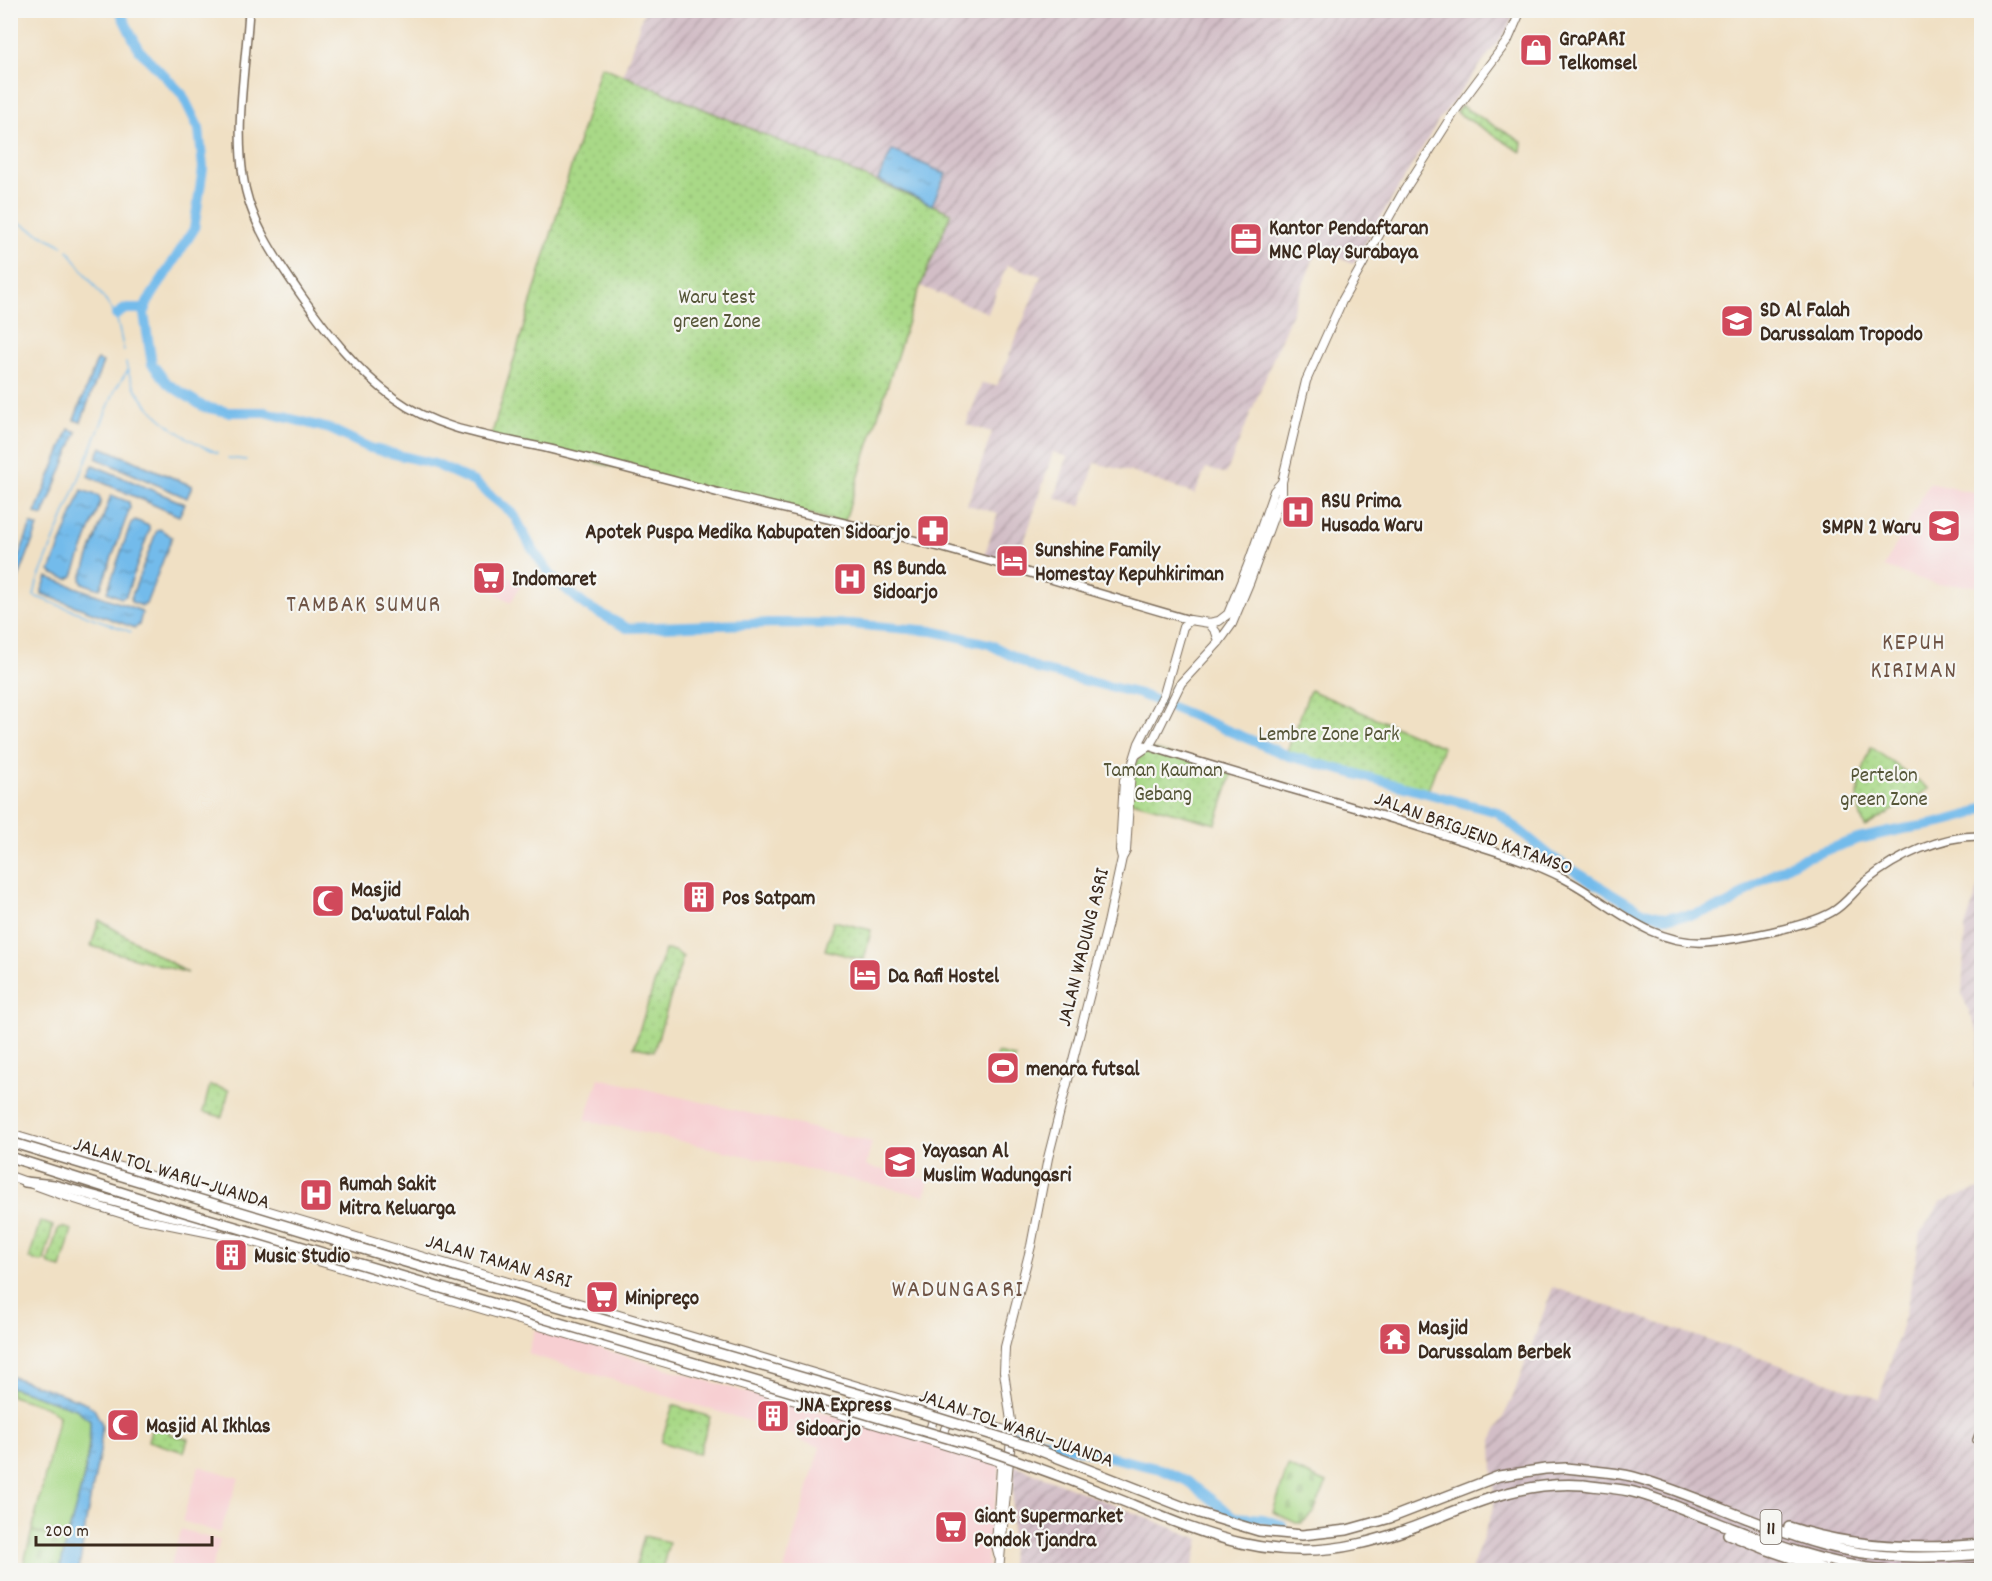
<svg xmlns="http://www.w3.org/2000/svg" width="1992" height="1581" viewBox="0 0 1992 1581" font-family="Dekko,sans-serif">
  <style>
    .built { fill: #f7cfd2 }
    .industrial { fill: url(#industrial-furrows) }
    .grass { fill: #a9d987; stroke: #728252; stroke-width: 1.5 }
    .cemetery { fill: url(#cemetery-stones); stroke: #728252; stroke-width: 1.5 }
    .park { fill: url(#park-dots); stroke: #728252; stroke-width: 1.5 }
    .water { fill: url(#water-ripples); stroke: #577284; stroke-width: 1.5 }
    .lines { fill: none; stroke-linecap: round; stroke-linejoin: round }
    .stream { stroke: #73bbeb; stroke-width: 1.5 }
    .river { stroke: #73bbeb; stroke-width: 10 }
    .tertiary-casing { stroke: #7a6a58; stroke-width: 10 }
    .secondary-casing { stroke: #7a6a58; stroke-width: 10 }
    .motorway-casing { stroke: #7a6a58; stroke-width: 12 }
    .tertiary { stroke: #fff; stroke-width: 7 }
    .secondary { stroke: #fff; stroke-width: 8 }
    .motorway { stroke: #fff; stroke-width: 9 }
    .motorway-bridge-casing { stroke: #7a6a58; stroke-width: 12; stroke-linecap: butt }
    .motorway-bridge { stroke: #fff; stroke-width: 9 }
    .labels { text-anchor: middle; stroke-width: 4.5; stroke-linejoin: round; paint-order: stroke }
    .shield { fill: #f6f6f2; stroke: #73675e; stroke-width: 1.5 }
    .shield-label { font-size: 20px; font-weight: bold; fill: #3b2a1e }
    .poi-label { font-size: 21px; font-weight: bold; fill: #3b2a1e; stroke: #f6f6f2; text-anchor: start }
    .park-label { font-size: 21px; fill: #565638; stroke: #f6f6f2 }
    .street-label { font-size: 21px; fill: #3b2a1e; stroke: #f6f6f2 }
    .quarter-label { font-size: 24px; letter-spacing: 1.5px; fill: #6f5445; stroke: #f6f6f2 }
  </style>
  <defs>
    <pattern id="industrial-furrows" width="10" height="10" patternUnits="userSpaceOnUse" patternTransform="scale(1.5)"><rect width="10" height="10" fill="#d2bdc6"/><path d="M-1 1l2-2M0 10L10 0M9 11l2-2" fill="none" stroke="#ac9aa0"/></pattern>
    <pattern id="cemetery-stones" width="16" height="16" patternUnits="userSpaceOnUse" patternTransform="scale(1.5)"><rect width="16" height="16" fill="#a9d987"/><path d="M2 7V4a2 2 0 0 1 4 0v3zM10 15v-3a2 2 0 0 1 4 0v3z" fill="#92ba74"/></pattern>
    <pattern id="park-dots" width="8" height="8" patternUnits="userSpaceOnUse" patternTransform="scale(1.5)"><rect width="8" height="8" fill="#a9d987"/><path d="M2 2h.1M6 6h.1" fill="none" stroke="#92ba74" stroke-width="1.8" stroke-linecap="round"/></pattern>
    <pattern id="water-ripples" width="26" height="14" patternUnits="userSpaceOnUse" patternTransform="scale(1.5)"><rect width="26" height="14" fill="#73bbeb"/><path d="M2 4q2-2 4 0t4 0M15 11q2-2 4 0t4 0" fill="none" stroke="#6098be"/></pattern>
  </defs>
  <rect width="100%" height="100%" fill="#f6f6f2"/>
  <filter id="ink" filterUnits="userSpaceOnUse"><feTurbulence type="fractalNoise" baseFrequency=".0167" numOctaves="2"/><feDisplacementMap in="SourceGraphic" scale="12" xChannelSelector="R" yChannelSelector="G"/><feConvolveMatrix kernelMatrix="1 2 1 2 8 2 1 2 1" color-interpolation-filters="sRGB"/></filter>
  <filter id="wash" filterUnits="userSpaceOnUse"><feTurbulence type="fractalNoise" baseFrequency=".008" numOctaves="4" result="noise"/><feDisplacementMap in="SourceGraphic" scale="24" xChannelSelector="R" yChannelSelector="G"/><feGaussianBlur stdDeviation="1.35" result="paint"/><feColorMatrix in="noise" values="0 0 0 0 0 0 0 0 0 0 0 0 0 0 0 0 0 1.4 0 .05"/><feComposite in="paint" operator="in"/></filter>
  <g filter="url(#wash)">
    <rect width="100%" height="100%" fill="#f0e0c4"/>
    <path class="built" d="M1929,483L1981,494L1982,564L1977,586L1935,584L1884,567Z
      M488,563L521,585L511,602L496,594L498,589L481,578Z
      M599,1078L872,1142L866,1166L929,1180L925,1196L585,1120Z
      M535,1329L742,1391L1001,1460L987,1561L990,1570H784L820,1447L797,1440L798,1436L528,1354Z
      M199,1466L239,1478L220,1533L182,1521Z
      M181,1529L220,1541L211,1570H169Z"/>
    <path class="industrial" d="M644,11H1516L1507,30L1439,120L1353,264L1318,248L1226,474L1206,468L1195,494L1131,472L1095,463L1081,506L1055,498L1067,457L1053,452L1017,565L984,557L998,513L967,505L992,432L966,425L982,383L997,386L1041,276L1007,265L988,313L910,282L621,81Z
      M1981,880V1096L1974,1087L1979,1035L1962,995L1965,927Z
      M1981,1184V1570H1471L1494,1507L1492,1440L1512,1399L1553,1287L1879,1399L1905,1316L1921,1232L1942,1201L1979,1189Z
      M1014,1465L1200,1539L1192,1570H1010Z"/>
    <path class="grass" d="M997,1053L1015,1057L1009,1083L991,1080Z
      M10,1387L76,1409L90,1420C90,1462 78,1500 66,1541L32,1531L59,1416L47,1407L11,1396Z"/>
    <path class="cemetery" d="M1288,1466L1327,1483L1313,1513L1302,1523H1296L1273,1512Z
      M32,1531L66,1541L60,1570H22Z"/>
    <path class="park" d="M601,66L951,213L914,302L844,523L491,437Z
      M1461,106L1522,142L1521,152L1456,112Z
      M1310,690L1443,747L1427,793L1286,754Z
      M1871,747L1929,789L1865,827C1851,797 1861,777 1871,747Z
      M1149,748L1232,774L1216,824L1131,801C1130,778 1129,763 1149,748Z
      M99,920L188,973L91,946Z
      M834,921L871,930L864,960L825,950Z
      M665,950L675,951L683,957L654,1051L634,1047Z
      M210,1085L229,1090L222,1117L203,1112Z
      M40,1221L53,1226L44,1261L41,1262L29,1259Z
      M62,1227L72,1230L61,1268L50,1265L48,1262L58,1229Z
      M673,1405L710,1417L699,1454L661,1442Z
      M152,1425L170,1430L169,1434L188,1439L184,1452L148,1441Z
      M644,1536L669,1542L662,1570H640L635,1569Z"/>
    <path class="water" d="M892,150L946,174L932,205L878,180Z
      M97,360L103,362L81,422L74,420Z
      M69,429L77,432L43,516L35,513Z
      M101,447L192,486L187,498L96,458Z
      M93,465L185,504L179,516L88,476Z
      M82,490L99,496L101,501L73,576L68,579L53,574L50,571Z
      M111,495L129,502L130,508L101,587L99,589L82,583L81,579Z
      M135,520L149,526V531L126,596L121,598L107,592L131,523Z
      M31,524L38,527L17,582L11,578Z
      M160,529L172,537L146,604L142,606L131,602V598L157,530Z
      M47,577L139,610L142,613L139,625L135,628L42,594V590Z
      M10,1376L82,1401L94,1409L102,1424L100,1452L87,1515L79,1570H60C69,1519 92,1473 90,1420L76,1409L11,1387Z"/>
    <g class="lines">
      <path class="stream" d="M10,218L63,246
        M68,250L116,315L124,351
        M126,363C134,406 180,438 218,453
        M128,370L115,390L37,582L34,596L131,632
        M228,458L246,460"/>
      <path class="river" d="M119,10L139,50L182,94L199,129L203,168L194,229L147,303L144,314L152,364L168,384L204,407L228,412H265L330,429L370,448L435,464L474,482L514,515L531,547L552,577L586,606L627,628L777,623L850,624L932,631L989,644L1037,669L1140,694L1289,756L1497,812L1553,858L1641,911L1666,917L1692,915L1730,904L1758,883L1798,860L1858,839L1903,829L1930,825L1972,814L1982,808
        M116,315L125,309H146
        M1015,1434L1160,1469L1187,1481L1234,1517L1263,1519L1282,1525"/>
    </g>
  </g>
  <g filter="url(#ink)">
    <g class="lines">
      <g class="tertiary-casing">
        <path id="tertiary" d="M249,10C246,65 235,122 243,176C249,220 276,259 301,295C327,332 357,371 394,398C440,432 497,437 550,449C612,464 674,481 735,497C803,514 872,528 939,547C1023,570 1106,596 1190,620
          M1145,745C1244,777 1345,803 1444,835C1484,848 1526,859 1563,878C1610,902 1648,945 1705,942C1736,940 1806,927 1832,912C1846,904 1854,891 1866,881C1897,856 1941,835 1982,836
          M1982,1427L1977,1440L1982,1442"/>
      </g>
      <g class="secondary-casing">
        <path id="secondary" d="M1209,623L1216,632L1219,642
          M1137,754L1149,746L1155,736L1181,683L1219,642L1232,624L1250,581L1282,493V482L1306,381L1342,301L1402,194L1455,111L1508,40L1521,10
          M1122,858L1120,850L1124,780L1131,769L1139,743L1164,694L1183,627L1190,620L1209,623L1219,621L1228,614L1248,565L1274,491L1282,482
          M10,1134L1012,1432
          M10,1176L65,1196L136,1218L250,1241L925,1439L1000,1462
          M928,1438L935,1412
          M943,1442L945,1429L951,1417
          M999,1557L996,1545L1001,1467L1000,1462L1002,1459
          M999,1570L1012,1428L1004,1372L1005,1347L1031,1246L1048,1158L1108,923L1122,858L1126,851L1131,769"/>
      </g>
      <g class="motorway-casing">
        <path id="motorway" d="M25,1182L54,1185L153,1212L216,1225
          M1566,1468C1588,1471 1612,1471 1634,1477C1698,1495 1758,1527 1823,1545C1875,1559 1928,1559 1982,1554
          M1583,1485C1599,1487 1614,1488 1629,1491C1657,1497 1684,1510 1711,1520C1769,1543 1825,1565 1887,1570
          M1789,1527C1849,1547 1918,1550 1982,1544
          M1728,1534L1768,1550L1827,1570
          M1957,1570L1982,1567"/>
      </g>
      <use href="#tertiary" class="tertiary"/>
      <use href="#secondary" class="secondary"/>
      <use href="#motorway" class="motorway"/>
      <g class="motorway-bridge-casing">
        <path id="motorway-bridge" d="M10,1142L402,1261L893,1404L1028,1446L1199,1513L1259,1531L1302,1535L1347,1530L1390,1518L1499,1476L1545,1469L1566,1468
          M10,1157L161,1205L981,1448C1026,1463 1069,1479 1113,1497C1195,1530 1266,1565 1358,1544C1437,1527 1497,1479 1583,1485"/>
      </g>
      <use href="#motorway-bridge" class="motorway-bridge"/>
    </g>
  </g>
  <defs>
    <g id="shop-square" transform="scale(1.725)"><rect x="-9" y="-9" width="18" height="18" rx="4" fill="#d1495b" stroke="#f6f6f2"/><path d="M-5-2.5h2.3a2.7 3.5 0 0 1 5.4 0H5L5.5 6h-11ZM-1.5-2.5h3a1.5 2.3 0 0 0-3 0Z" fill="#fff"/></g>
    <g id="office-square" transform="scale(1.725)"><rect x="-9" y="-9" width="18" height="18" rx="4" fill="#d1495b" stroke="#f6f6f2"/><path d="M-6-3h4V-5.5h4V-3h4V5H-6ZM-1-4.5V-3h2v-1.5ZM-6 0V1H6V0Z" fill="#fff"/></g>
    <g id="school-square" transform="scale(1.725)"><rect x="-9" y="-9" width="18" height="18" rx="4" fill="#d1495b" stroke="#f6f6f2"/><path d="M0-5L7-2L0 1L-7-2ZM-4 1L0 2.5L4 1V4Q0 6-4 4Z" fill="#fff"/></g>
    <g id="hospital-square" transform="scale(1.725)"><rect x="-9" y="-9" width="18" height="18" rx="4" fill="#d1495b" stroke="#f6f6f2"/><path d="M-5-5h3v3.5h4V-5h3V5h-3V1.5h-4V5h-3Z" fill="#fff"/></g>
    <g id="pharmacy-square" transform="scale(1.725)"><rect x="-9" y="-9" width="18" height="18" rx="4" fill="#d1495b" stroke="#f6f6f2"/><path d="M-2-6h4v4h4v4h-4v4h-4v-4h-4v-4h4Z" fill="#fff"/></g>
    <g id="hotel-square" transform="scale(1.725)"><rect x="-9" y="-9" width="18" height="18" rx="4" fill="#d1495b" stroke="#f6f6f2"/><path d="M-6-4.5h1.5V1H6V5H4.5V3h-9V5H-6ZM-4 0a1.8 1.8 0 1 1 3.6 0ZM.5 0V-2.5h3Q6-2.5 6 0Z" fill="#fff"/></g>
    <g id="supermarket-square" transform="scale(1.725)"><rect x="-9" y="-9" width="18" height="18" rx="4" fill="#d1495b" stroke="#f6f6f2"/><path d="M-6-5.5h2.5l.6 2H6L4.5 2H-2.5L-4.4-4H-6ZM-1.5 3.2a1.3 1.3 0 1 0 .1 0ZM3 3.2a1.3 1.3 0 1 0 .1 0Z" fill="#fff"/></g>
    <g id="building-square" transform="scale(1.725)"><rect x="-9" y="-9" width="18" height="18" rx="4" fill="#d1495b" stroke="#f6f6f2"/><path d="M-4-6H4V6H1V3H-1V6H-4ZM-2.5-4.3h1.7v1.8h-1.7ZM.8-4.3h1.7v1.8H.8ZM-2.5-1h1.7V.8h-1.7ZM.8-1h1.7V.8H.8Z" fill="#fff"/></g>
    <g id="mosque-square" transform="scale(1.725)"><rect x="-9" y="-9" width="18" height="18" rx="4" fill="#d1495b" stroke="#f6f6f2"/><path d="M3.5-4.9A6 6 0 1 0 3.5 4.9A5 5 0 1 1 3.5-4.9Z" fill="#fff"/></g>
    <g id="stadium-square" transform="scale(1.725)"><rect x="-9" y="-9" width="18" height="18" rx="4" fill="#d1495b" stroke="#f6f6f2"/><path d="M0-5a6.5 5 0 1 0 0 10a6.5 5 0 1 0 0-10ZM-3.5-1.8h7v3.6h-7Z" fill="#fff"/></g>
    <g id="temple-square" transform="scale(1.725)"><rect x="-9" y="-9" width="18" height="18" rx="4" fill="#d1495b" stroke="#f6f6f2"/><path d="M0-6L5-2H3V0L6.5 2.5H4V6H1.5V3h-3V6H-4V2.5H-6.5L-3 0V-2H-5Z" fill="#fff"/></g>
  </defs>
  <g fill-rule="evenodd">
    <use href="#shop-square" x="1536" y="50"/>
    <use href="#office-square" x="1246" y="239"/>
    <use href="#school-square" x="1737" y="321"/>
    <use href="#hospital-square" x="1298" y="512"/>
    <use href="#school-square" x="1944" y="526"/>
    <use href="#pharmacy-square" x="933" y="531"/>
    <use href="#hotel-square" x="1012" y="561"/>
    <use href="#supermarket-square" x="489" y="578"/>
    <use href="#hospital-square" x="850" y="579"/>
    <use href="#building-square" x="699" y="897"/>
    <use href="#mosque-square" x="328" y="901"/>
    <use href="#hotel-square" x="865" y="975"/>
    <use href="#stadium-square" x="1003" y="1068"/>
    <use href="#school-square" x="900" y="1162"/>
    <use href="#hospital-square" x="316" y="1195"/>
    <use href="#building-square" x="231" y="1255"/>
    <use href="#supermarket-square" x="602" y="1297"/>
    <use href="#temple-square" x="1395" y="1339"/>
    <use href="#building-square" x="773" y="1416"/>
    <use href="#mosque-square" x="123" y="1425"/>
    <use href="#supermarket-square" x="951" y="1527"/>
  </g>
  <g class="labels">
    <rect class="shield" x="1760.5" y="1510" width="21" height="34" rx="4.5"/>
    <g class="shield-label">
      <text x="1771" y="1534">11</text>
    </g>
    <g class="poi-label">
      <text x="1559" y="45">GraPARI<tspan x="1559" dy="24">Telkomsel</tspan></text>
      <text x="1269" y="234">Kantor Pendaftaran<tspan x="1269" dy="24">MNC Play Surabaya</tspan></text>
      <text x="1760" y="316">SD Al Falah<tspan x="1760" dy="24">Darussalam Tropodo</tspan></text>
      <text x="1321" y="507">RSU Prima<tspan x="1321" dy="24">Husada Waru</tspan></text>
      <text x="1921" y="533" text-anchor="end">SMPN 2 Waru</text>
      <text x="910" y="538" text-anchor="end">Apotek Puspa Medika Kabupaten Sidoarjo</text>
      <text x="1035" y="556">Sunshine Family<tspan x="1035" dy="24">Homestay Kepuhkiriman</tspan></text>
      <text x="873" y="574">RS Bunda<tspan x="873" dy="24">Sidoarjo</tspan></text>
      <text x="512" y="585">Indomaret</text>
      <text x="351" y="896">Masjid<tspan x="351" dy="24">Da'watul Falah</tspan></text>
      <text x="722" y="904">Pos Satpam</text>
      <text x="888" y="982">Da Rafi Hostel</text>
      <text x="1026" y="1075">menara futsal</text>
      <text x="923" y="1157">Yayasan Al<tspan x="923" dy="24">Muslim Wadungasri</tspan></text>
      <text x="339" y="1190">Rumah Sakit<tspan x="339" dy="24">Mitra Keluarga</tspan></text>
      <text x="254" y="1262">Music Studio</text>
      <text x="625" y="1304">Minipreço</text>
      <text x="1418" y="1334">Masjid<tspan x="1418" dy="24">Darussalam Berbek</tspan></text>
      <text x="796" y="1411">JNA Express<tspan x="796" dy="24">Sidoarjo</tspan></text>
      <text x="146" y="1432">Masjid Al Ikhlas</text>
      <text x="974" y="1522">Giant Supermarket<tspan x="974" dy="24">Pondok Tjandra</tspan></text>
    </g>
    <g class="park-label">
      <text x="717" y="303">Waru test<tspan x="717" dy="24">green Zone</tspan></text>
      <text x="1329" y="740">Lembre Zone Park</text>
      <text x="1163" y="776">Taman Kauman<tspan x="1163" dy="24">Gebang</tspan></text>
      <text x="1884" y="781">Pertelon<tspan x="1884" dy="24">green Zone</tspan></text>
    </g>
    <g class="street-label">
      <text transform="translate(1474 832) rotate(20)" y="7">JALAN BRIGJEND KATAMSO</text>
      <text transform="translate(1082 947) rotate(-76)" y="7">JALAN WADUNG ASRI</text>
      <text transform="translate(172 1172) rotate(17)" y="7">JALAN TOL WARU–JUANDA</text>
      <text transform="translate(499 1260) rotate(16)" y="7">JALAN TAMAN ASRI</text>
      <text transform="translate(1017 1427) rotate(19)" y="7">JALAN TOL WARU–JUANDA</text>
    </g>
    <g class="quarter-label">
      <text x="364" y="611">TAMBAK SUMUR</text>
      <text x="1914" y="649">KEPUH<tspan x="1914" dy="28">KIRIMAN</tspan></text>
      <text x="958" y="1296">WADUNGASRI</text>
    </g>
  </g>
  <rect width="1992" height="1581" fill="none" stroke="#f6f6f2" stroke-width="36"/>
  <path d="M36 1536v9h176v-9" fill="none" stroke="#3b2a1e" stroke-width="3"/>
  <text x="45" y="1536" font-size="18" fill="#3b2a1e" stroke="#f6f6f2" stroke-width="4.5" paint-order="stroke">200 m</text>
</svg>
